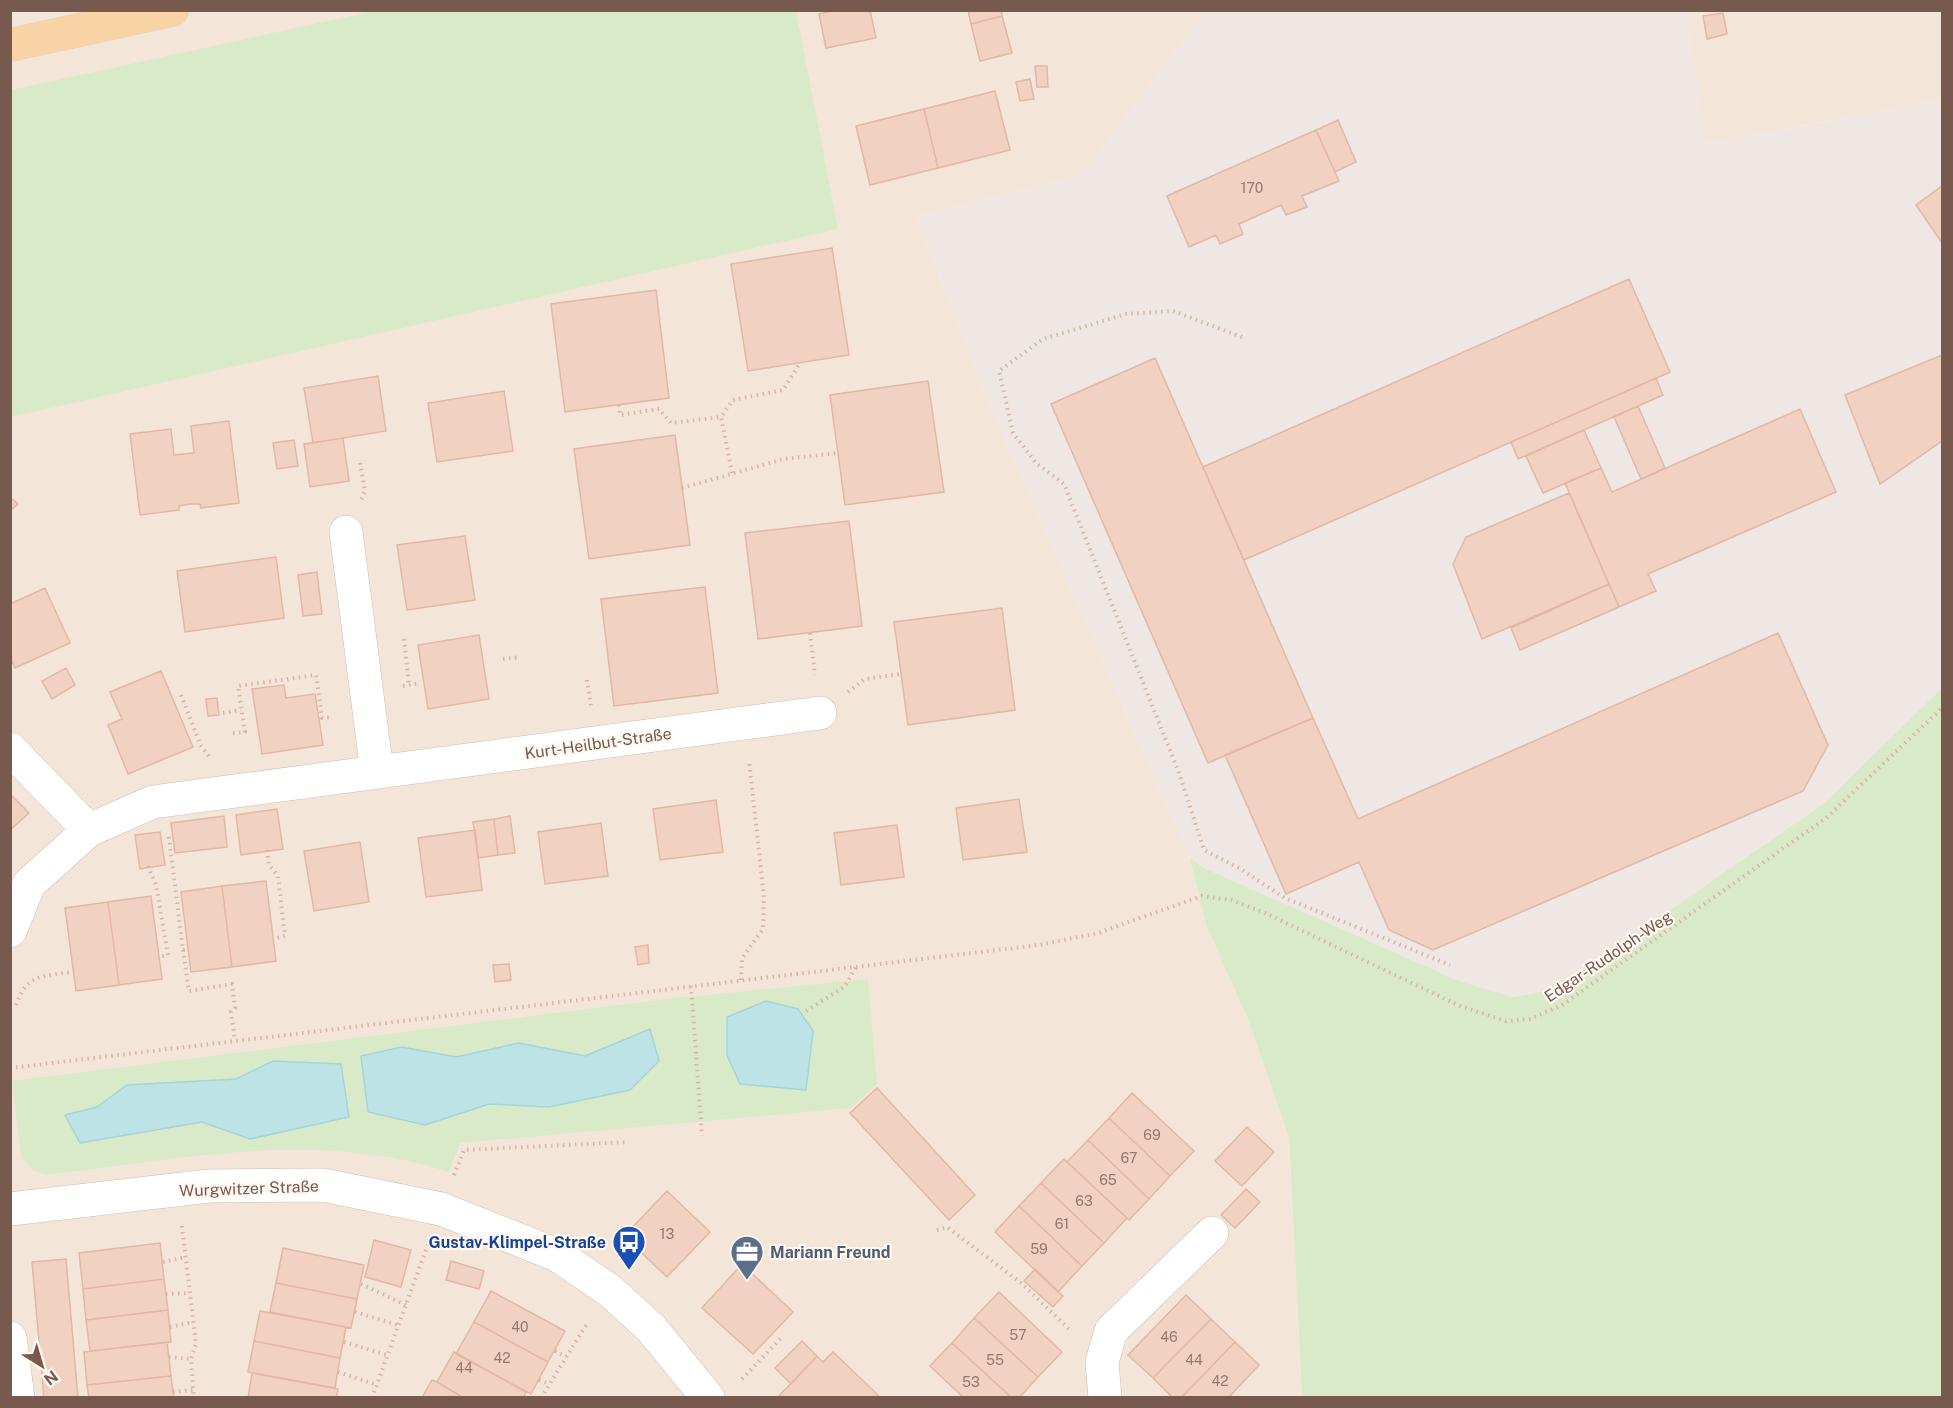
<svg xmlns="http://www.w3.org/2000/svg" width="1953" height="1408" viewBox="0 0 1953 1408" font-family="'Public Sans',sans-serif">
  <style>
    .residential { fill: #f4e5d9 }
    .industrial { fill: #eee7e3 }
    .green { fill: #d9eac8 }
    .water { fill: #bee3e6; stroke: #a5d4d8; stroke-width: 1.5 }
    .building { fill: #f1d1c2; stroke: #e3b7a3; stroke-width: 1.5 }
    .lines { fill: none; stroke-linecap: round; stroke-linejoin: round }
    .minor-casing { stroke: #d1bdb2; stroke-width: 34 }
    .major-casing { stroke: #d9d1cd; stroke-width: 34 }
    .path { stroke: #d7b4a5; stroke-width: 4; stroke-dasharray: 1.5 4.5; stroke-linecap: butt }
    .minor { stroke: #fff; stroke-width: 33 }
    .major { stroke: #f8d3a5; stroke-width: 33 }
    .labels { text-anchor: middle; stroke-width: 4.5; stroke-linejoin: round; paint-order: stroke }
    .number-label { font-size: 14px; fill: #96776a }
    .street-label { font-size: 16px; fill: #77594d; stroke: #fff8f1 }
    .transit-label { font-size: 16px; font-weight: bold; fill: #164399; stroke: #fff8f1; text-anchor: end }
    .service-label { font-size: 16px; font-weight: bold; fill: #4e5e75; stroke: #fff8f1; text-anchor: start }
  </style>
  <rect width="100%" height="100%" fill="#fcf4ea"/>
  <path class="residential" d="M10,11H1206L1081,176L916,216L986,396L1190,858L1206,925L1249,1022L1289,1138L1302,1397H11Z
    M1685,11H1942V99L1706,144Z"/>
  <path class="industrial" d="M1206,11H1685L1707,144L1942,99V688L1823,804L1556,989L1513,997L1459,981L1204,868L1190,858L986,396L916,216L1081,176Z"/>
  <path class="green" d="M374,11H796L838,229L11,417V90Z
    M1942,688V1397H1302L1289,1138L1249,1022L1206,925L1190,858L1204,868L1459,981L1513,997L1556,989L1823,804Z
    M868,979L877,1084L850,1108L460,1143L449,1172C317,1129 179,1159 46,1175L32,1170L21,1155L12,1081L667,999Z"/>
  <path class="water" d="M766,1001L798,1009L813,1031L806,1090L740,1084L727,1055V1017Z
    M650,1029L659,1061L630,1090L549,1107L489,1104L425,1125L368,1112L361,1056L402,1047L456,1057L519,1043L585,1056Z
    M273,1061L341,1064L349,1117L250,1139L202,1122L80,1143L65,1115L97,1107L127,1085L236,1079Z"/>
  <path class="building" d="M836,10H870L876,38L826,48L819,14Z
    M968,10H1001L1002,16L971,24Z
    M1723,13L1727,34L1707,39L1703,16Z
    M1002,16L1012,53L980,61L971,24Z
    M1035,66H1047L1048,87H1037Z
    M1030,79L1034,99L1020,101L1016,82Z
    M995,91L1010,150L938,168L924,109Z
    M924,109L938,168L870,185L856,126Z
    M1338,120L1356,162L1335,172L1316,130Z
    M1316,130L1339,181L1302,196L1307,207L1286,215L1281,205L1239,224L1243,234L1220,244L1216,235L1189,247L1167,196Z
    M1942,186V243L1916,205Z
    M832,248L849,355L748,371L731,264Z
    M1629,279L1670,372L1244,560L1203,467Z
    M656,290L669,398L565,412L551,304Z
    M1942,355V441L1880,484L1845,395Z
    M1155,358L1313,718L1208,763L1051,404Z
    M378,376L386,431L313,443L304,388Z
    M1656,378L1663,395L1518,459L1511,442Z
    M928,381L944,492L845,505L830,395Z
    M504,391L513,451L437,462L428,403Z
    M1638,406L1665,468L1641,479L1614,417Z
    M1800,409L1836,492L1648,574L1656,591L1619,607L1565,483L1601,468L1612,492Z
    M229,421L239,503L201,508L200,504H190L179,506V510L140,515L130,434L171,429L174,455L194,453L191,426Z
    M1584,430L1601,468L1543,493L1526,456Z
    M675,435L690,545L589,559L574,449Z
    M343,438L349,481L310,487L304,444Z
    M294,440L298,466L277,469L273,443Z
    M1569,493L1609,584L1482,639L1453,564L1466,537Z
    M10,497L18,504L10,511Z
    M849,521L862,626L758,639L745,533Z
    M465,536L475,600L407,610L397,545Z
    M276,557L284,618L185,632L177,571Z
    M317,572L322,614L303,616L298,575Z
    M1609,584L1619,607L1520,650L1511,628Z
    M705,587L718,693L614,706L601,599Z
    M45,588L70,643L15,668L10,657V604Z
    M1002,608L1015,710L908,725L894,622Z
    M1778,633L1828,745L1803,791L1433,950L1389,930L1359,862L1286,894L1225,755L1313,718L1358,819Z
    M479,635L489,699L428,709L418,645Z
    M66,668L75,685L52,699L42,681Z
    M161,671L193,747L128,774L108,725L122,719L110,692Z
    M284,685L286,698L315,694L323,745L262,754L252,689Z
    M217,698L219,715L208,716L206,699Z
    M10,794L29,813L10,830Z
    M1019,799L1027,852L963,860L956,808Z
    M716,800L723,852L660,860L653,809Z
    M277,809L283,849L241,855L236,815Z
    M224,816L227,847L175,853L171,823Z
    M510,816L515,853L498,855L494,819Z
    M494,819L498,855L478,858L473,822Z
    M601,823L608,876L545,884L538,832Z
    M897,825L904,877L841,885L834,833Z
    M475,830L482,890L426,897L418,838Z
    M160,832L165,865L140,869L135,835Z
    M360,842L369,902L314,911L304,851Z
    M266,881L276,961L232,967L222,886Z
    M222,886L232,967L191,972L181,892Z
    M151,896L162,979L119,985L108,902Z
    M108,902L119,985L76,991L65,908Z
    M648,945L649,963L638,965L635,947Z
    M509,964L511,980L495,982L493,965Z
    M877,1088L975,1195L949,1220L850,1113Z
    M1132,1093L1194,1151L1170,1176L1109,1118Z
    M1109,1118L1170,1176L1149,1199L1088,1140Z
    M1247,1127L1274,1152L1242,1186L1215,1161Z
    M1088,1140L1149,1199L1129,1220L1067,1162Z
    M1064,1159L1127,1218L1104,1243L1041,1183Z
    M1041,1183L1104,1243L1082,1266L1019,1206Z
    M1246,1189L1260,1202L1235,1228L1221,1215Z
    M667,1191L710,1232L667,1277L624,1236Z
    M1019,1206L1082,1266L1058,1292L995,1232Z
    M374,1240L411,1250L401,1287L365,1277Z
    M160,1243L164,1279L83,1289L79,1253Z
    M283,1248L364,1265L357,1299L276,1283Z
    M66,1259L78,1398H44L32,1262Z
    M451,1261L484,1271L479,1289L446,1280Z
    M742,1264L793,1312L753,1354L702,1308Z
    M1035,1269L1063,1296L1053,1307L1024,1281Z
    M164,1279L168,1310L86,1320L83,1289Z
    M276,1283L357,1299L351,1328L270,1312Z
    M491,1291L565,1331L548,1362L474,1322Z
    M999,1292L1062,1352L1038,1377L974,1318Z
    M1186,1295L1211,1319L1153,1378L1128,1355Z
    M168,1310L171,1342L90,1351L86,1320Z
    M260,1311L346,1327L340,1358L254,1341Z
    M974,1318L1038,1377L1019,1398H1012L952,1343Z
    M1211,1319L1235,1342L1181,1398H1173L1153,1378Z
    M474,1322L548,1362L531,1394L456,1354Z
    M254,1341L340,1358L335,1388L248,1372Z
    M802,1341L817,1356L791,1384L775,1368Z
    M167,1342L171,1376L87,1385L84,1352Z
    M1235,1342L1259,1365L1228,1398H1181Z
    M952,1343L1012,1398H964L930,1366Z
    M454,1352L526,1392L523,1398H464L437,1382Z
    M833,1352L878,1395L876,1398H777L817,1356L823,1362Z
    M252,1373L338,1389L336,1398H248Z
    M171,1376L174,1398H89L87,1385Z
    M432,1380L437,1382L464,1398H422Z"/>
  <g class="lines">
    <g class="minor-casing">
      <path id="minor" d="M346,532L377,772
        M10,749L89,830
        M10,931L29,884L89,830L153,802L820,713
        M10,1209L209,1186L323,1185L441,1209L557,1255L609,1290L651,1328L708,1398
        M10,1338L18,1398
        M1105,1398L1102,1362L1111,1331L1212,1233"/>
    </g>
    <g class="major-casing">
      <path id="major" d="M10,45L172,10"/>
    </g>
    <path class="path" d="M1242,337L1173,311L1126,314L1043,339L999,371L1013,433L1035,462L1064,484L1179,773L1204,850L1239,868L1285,898L1450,965
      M619,405L620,415L659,409L671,423L721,417
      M360,463L365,491L361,500
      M732,473L721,417L733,400L783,390L800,363
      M682,488L784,459L838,453
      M810,633L815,675
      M404,639L409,685
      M503,659L521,657
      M587,680L591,706
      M403,686L420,683
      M848,692L865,679L900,674
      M181,695L201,746L209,756
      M223,713L241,710
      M233,733L245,732L238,686L316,675L322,718L333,717
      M169,837L183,950L188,949
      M267,850L269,865L278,876L285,936L273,939
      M148,866L156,885L168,955L159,957
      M183,950L189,991L232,984L235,1008L231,1012L235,1041
      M741,980L742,958L763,929L764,897L749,760
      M691,986L702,1136
      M16,1005C28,971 44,978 74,971
      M806,1011L844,987L856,967
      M10,1068L1039,945L1098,933L1202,896L1231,900L1263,912L1460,1006L1506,1021L1530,1019L1562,1005L1826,818L1942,708
      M454,1175L464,1150L628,1142
      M182,1226L196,1344L191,1359L194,1398
      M937,1230L947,1227L1021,1283L1071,1331
      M163,1262L186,1257
      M361,1284L406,1305
      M166,1294L190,1293
      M355,1312L398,1325
      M170,1327L193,1322
      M344,1342L387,1355
      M555,1351L566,1357
      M169,1357L191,1359
      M338,1372L377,1385
      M742,1379L782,1337
      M539,1380L550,1384
      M173,1392L194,1390
      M372,1398L428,1244
      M541,1398L588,1322"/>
    <use href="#minor" class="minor"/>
    <use href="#major" class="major"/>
  </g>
  <defs>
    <g id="bus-pin" transform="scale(1.725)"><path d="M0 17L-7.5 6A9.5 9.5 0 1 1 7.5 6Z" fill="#1a4fb4" stroke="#fff8f1"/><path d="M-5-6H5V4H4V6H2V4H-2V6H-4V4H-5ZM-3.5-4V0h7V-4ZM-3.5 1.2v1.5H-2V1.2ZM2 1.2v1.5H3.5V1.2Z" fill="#fff"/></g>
    <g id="office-pin" transform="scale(1.725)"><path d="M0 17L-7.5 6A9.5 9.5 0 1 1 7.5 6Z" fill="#5c6f8a" stroke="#fff8f1"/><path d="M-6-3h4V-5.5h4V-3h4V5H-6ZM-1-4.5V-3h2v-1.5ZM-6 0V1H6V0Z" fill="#fff"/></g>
  </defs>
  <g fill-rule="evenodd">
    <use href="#bus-pin" x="629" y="1242"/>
    <use href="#office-pin" x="747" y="1252"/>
  </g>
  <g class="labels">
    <g class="number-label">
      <text x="1252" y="193">170</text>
      <text x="1152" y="1140">69</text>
      <text x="1129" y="1163">67</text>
      <text x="1108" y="1185">65</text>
      <text x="1084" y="1206">63</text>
      <text x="1062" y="1229">61</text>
      <text x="667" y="1239">13</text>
      <text x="1039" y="1254">59</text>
      <text x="520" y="1332">40</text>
      <text x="1018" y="1340">57</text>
      <text x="1169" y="1342">46</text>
      <text x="502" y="1363">42</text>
      <text x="995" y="1365">55</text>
      <text x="1194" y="1365">44</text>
      <text x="464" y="1373">44</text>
      <text x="1220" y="1386">42</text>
      <text x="971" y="1387">53</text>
    </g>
    <g class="street-label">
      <text transform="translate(598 743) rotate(-8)" y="6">Kurt-Heilbut-Straße</text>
      <text transform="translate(1608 956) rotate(-34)" y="6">Edgar-Rudolph-Weg</text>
      <text transform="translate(249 1188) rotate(-2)" y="6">Wurgwitzer Straße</text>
    </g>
    <g class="transit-label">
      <text x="606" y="1248">Gustav-Klimpel-Straße</text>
    </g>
    <g class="service-label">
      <text x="770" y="1258">Mariann Freund</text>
    </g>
  </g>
  <rect width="1953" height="1408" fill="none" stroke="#77594d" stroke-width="24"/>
  <g transform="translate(42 1366) rotate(143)" stroke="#fff8f1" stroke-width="4.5" paint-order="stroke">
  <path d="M0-4.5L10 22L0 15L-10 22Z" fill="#77594d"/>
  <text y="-9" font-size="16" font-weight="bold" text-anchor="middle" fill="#77594d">N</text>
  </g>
</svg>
